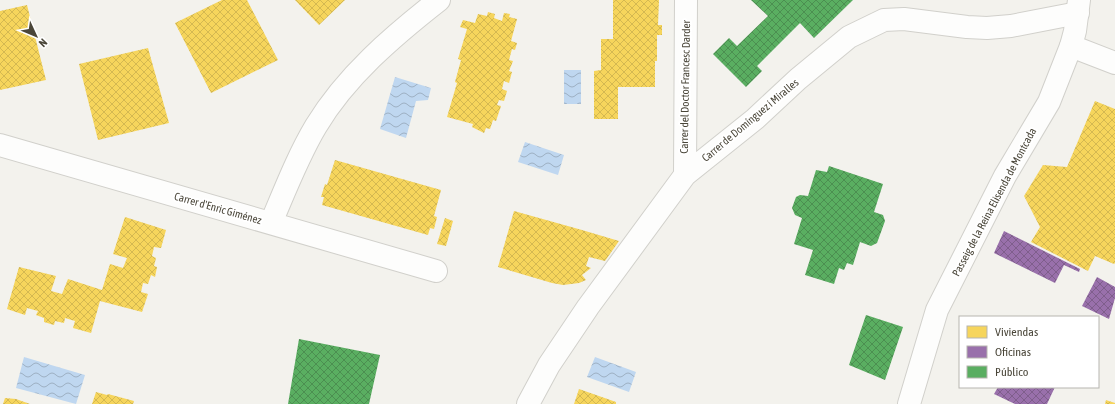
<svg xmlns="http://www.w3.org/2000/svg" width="1115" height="404" viewBox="0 0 1115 404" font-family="'Asap Condensed',sans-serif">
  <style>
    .water { fill: url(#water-waves) }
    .homes { fill: url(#homes-cross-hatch) }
    .offices { fill: url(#offices-cross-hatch) }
    .public { fill: url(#public-cross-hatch) }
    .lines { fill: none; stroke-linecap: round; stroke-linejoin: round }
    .minor-casing { stroke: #d1d0cb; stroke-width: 24 }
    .tertiary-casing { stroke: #d1d0cb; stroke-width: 24 }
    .minor { stroke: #fdfdfc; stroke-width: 22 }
    .tertiary { stroke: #fdfdfc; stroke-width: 22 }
    .labels { text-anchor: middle; stroke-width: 4; stroke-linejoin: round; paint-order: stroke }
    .street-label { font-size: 11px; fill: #4a4639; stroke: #fff }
  </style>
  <defs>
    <pattern id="water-waves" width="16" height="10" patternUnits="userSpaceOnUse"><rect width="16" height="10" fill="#bfd7f0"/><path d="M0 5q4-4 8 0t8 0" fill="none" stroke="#9db0c3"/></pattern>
    <pattern id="homes-cross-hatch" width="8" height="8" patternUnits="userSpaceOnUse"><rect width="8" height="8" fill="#f6d55c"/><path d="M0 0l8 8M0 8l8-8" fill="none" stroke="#d4b851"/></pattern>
    <pattern id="offices-cross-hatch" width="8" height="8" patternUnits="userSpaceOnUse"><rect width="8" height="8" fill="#9970ab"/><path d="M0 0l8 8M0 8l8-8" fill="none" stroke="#7f5e8c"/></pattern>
    <pattern id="public-cross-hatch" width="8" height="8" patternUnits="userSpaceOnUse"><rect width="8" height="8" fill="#5aae61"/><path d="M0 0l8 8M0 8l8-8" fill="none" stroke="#4c8f51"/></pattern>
  </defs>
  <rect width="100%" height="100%" fill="#f3f2ed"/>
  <path class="water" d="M564,70H581V104H564Z
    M395,77L431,88L428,100L416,101L406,138L380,129Z
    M525,142L564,155L558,175L518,162Z
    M24,357L85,375L76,404L16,388Z
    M595,357L636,372L629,392L587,377Z"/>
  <path class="homes" d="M222,0H247L278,60L211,93L175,23Z
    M295,0H345L319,25Z
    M613,0H659L658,25H662V35H657V61H655V87H618V119H594V71L601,70V39H613Z
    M27,5L46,80L0,90V11Z
    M488,12L495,14L494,18L502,21L504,13L510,14L509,17L517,19L511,41L517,43L515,50L512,49L509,60L513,61L509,71L512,72L509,83L504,81L502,89L507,91L504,101L499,100L497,105L501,106L496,121L493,120L490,129L486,128L484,133L472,127L473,124L447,117L457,83L455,82L461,60L458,59L467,29L460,27L463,20L475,23L478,14L487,16Z
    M148,48L169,123L98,140L79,64Z
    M1095,101L1115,109V263L1114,264L1095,256L1088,271L1031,242L1040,227L1024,196L1043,165L1067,167Z
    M335,160L441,190L434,216L437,217L434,229L430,228L428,235L322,205L324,197H321L325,184L327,185Z
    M514,211L582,230L619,241L605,261L589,257L586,266L591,268L582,275L586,280L579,283L563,285L552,283L498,267Z
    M125,217L166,230L161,248L154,247L152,256L156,258L154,266L157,267L155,277L151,275L148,284L143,283L141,292L148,294L142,312L100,301L91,333L73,328L75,321L65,318L64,323L55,321L54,325L44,322V318L36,315L38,311L27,308L25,315L7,309L19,267L56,276L51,291L62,294L68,279L102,290L110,264L123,268L127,258L113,254Z
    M445,218L453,221L446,246L437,244Z
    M579,389L616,402V404H574Z
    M96,392L107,395L108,394L134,401L133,404H92Z
    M5,398L16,399L30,404H3Z
    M1106,400L1115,403V404H1105Z"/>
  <path class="offices" d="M1004,231L1080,269L1079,272L1064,265L1055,283L994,253Z
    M1097,277L1115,287V298L1109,319L1082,306Z
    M998,387H1055L1047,404H1015L994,394Z"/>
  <path class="public" d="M751,0H853L814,38L800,23L757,66L762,71L746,87L713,54L729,38L737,46L768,16Z
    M829,166L883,184L874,212L883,215L885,221L877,243L871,246L860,242L853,265L847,263L844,270L839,268L834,284L805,275L813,250L794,244L802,218L795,215L792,208L796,197L800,195L808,196L816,170L827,172Z
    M866,315L903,327L885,380L849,365Z
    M299,339L380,355L369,404H288Z"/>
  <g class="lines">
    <g class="minor-casing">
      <path id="minor" d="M1071,46L1115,63
        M0,145L436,271
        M685,175L686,0
        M271,223C285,190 298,156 316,126C346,76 393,36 439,0
        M528,404L549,365L588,307L685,175L755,119L798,79L849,37L884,20L904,19L967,27L987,28L1011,26L1078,13"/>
    </g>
    <g class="tertiary-casing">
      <path id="tertiary" d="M909,404L937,310L1005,176L1049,102L1071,46L1075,31L1079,0"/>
    </g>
    <use href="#minor" class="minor"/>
    <use href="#tertiary" class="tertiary"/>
  </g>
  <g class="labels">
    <g class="street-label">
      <text transform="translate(685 87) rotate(-89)" y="4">Carrer del Doctor Francesc Darder</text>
      <text transform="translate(750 120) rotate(-40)" y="4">Carrer de Domínguez i Miralles</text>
      <text transform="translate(994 202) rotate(-62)" y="4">Passeig de la Reina Elisenda de Montcada</text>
      <text transform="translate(218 208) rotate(16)" y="4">Carrer d'Enric Giménez</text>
    </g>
  </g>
  <rect x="959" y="316" width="140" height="72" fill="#ffffff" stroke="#b7b5b0"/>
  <rect x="967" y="326" width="20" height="12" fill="#f6d55c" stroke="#b7b5b0"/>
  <text x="995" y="336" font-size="12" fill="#4a4639">Viviendas</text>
  <rect x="967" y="346" width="20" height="12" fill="#9970ab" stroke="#b7b5b0"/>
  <text x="995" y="356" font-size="12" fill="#4a4639">Oficinas</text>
  <rect x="967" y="366" width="20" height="12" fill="#5aae61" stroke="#b7b5b0"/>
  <text x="995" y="376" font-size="12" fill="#4a4639">Público</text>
  <g transform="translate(36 36) rotate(134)" stroke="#ffffff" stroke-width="3" paint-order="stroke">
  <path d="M0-3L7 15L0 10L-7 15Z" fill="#4a4639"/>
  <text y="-6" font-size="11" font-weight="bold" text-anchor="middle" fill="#4a4639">N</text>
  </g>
</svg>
